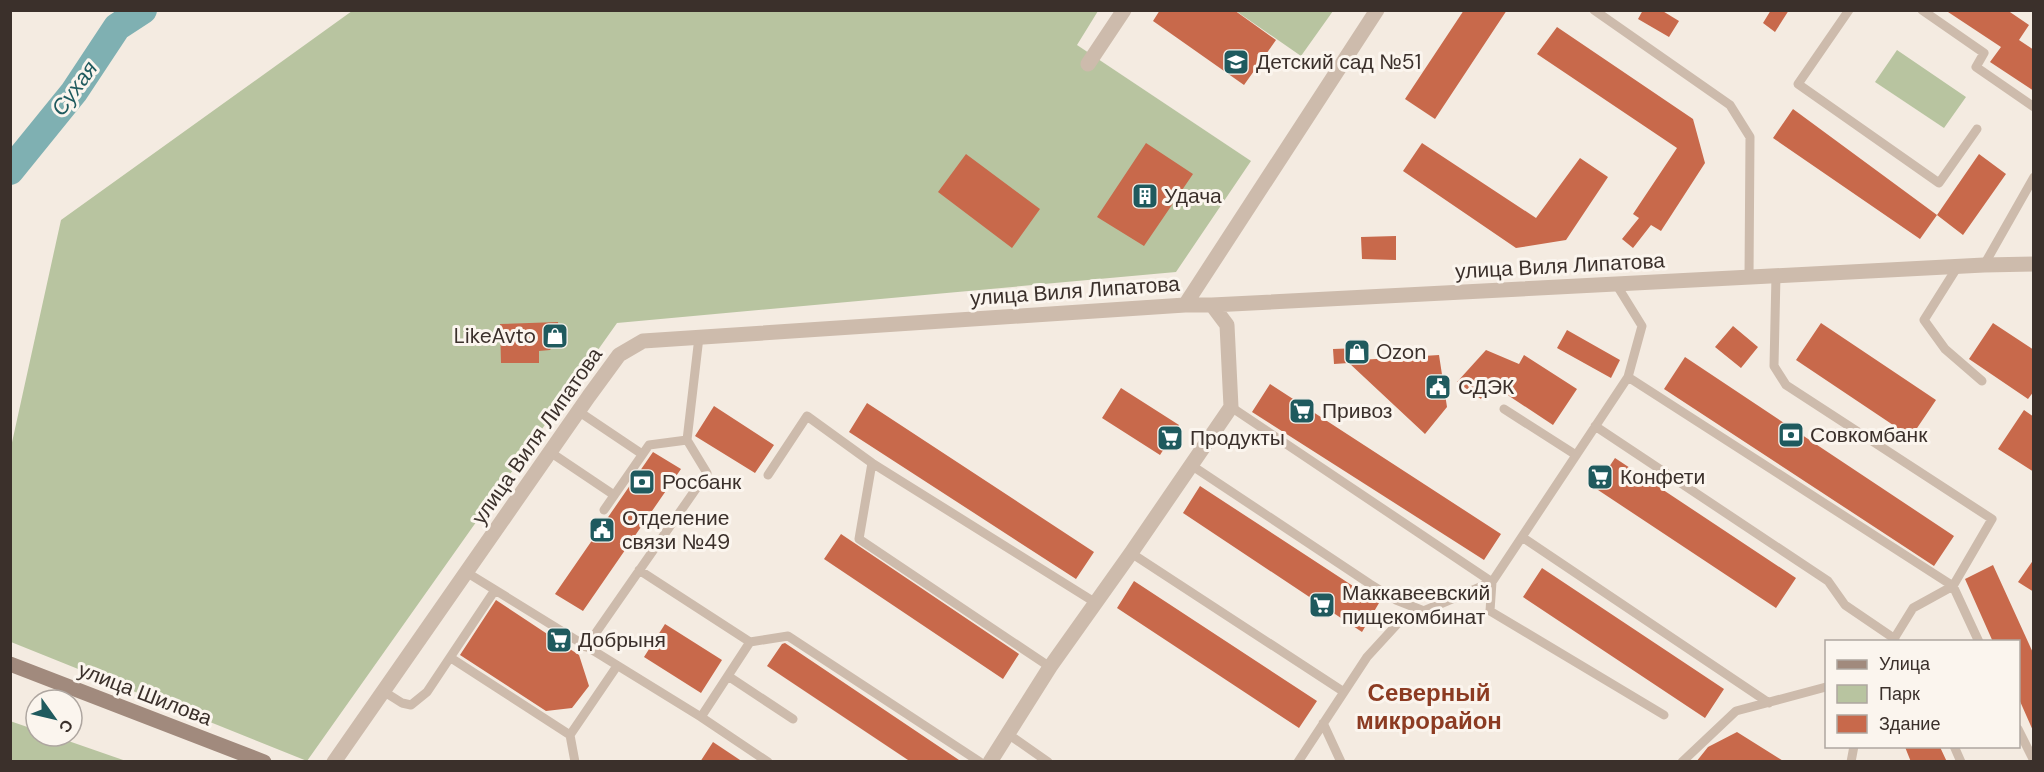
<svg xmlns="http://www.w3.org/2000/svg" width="2044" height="772" viewBox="0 0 2044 772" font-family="'DM Sans',sans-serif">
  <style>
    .green { fill: #b8c4a0 }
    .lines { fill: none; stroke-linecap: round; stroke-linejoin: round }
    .river { stroke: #7fb0b2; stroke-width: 28 }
    .building { fill: #c8694b }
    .lane { stroke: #cdbbac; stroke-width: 9 }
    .street { stroke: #cdbbac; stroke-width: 15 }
    .secondary { stroke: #a18a7d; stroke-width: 15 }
    .labels { text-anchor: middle; stroke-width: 6; stroke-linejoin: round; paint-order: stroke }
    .poi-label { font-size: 21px; fill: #3b302b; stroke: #fbf5ee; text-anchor: start }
    .street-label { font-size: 21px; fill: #3b302b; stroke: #fbf5ee }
    .water-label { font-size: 22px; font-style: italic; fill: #1f5a5e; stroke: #fbf5ee }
    .quarter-label { font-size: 24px; font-weight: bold; fill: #8c3b22; stroke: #fbf5ee }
  </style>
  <rect width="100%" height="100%" fill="#f4ebe1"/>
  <path class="green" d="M352,11H1098L1077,45L1251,161L1176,272L617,323L307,761L11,642V447L61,220Z
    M1236,11H1333L1301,56Z
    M1897,50L1966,97L1944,128L1875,82Z
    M10,721L36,730V736H54L126,761H11Z"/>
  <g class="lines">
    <path class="river" d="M10,171L74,92L117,27L143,10"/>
  </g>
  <path class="building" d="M1160,10H1234L1276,40L1244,85L1153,21Z
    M1464,10H1507L1435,119L1405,99Z
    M1643,10H1661L1679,21L1669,37L1638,19Z
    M1771,10H1789L1775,32L1763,23Z
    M1945,10H2007L2029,25L2019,40L2034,50V91L1990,62L2001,47Z
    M1557,27L1693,119L1705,163L1661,231L1651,225L1633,248L1622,239L1639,218L1633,214L1677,148L1537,54Z
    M1793,109L1937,215L1920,239L1773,138Z
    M1146,143L1193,174L1144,246L1097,217Z
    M1422,143L1536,218L1580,158L1608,177L1566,240L1516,248L1403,171Z
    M966,154L1040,209L1012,248L938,192Z
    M1979,154L2006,174L1963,235L1937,215Z
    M1396,236V260L1362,259L1361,237Z
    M558,322L559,337L550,350L539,351V363H501L500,324Z
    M1821,323L1936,400L1911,437L1796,360Z
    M1993,323L2034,350V391L2028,399L1969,359Z
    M1733,326L1758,347L1741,368L1715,347Z
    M1567,330L1620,360L1611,378L1557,348Z
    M1360,348V360L1439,355L1447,407L1425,434L1349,363L1334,364L1333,349Z
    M1486,350L1519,364L1524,355L1577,389L1553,425L1491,384L1481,399L1457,382Z
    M1685,357L1954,536L1934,566L1664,389Z
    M1270,384L1501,534L1484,560L1252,412Z
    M1121,388L1179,425L1160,455L1102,418Z
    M867,403L1094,552L1076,579L849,432Z
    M714,406L774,445L755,473L695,436Z
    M2024,410L2034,417V472L1998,449Z
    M653,452L681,469L583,611L555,594Z
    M1615,458L1796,578L1776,608L1595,488Z
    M1200,486L1379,603L1362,632L1183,513Z
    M841,534L1019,654L1003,679L824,559Z
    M2034,559V592L2018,582Z
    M1993,565L2034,655V733L2019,699V642H1993L1965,579Z
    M1542,568L1724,689L1705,718L1523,597Z
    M1134,581L1317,701L1299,728L1117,608Z
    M496,600L579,655L589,686L572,708L546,711L460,655Z
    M665,624L722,660L701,693L644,657Z
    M785,643L962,762H911L767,666L782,644Z
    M1737,732L1785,762H1696L1708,747Z
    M713,742L743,762H700Z
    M1905,747H1940L1947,762H1911Z"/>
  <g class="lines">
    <path class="lane" d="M1594,10L1730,105L1750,137L1749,277
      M1849,10L1798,84L1939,183L1977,129
      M1922,10L1984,53L1976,67L2034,107
      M1984,265L2034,177
      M1958,266L1924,320L1945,349L1982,381
      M1776,275L1774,366L1786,385L1992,519L1953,586L1913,608L1892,642
      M1628,377L1953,586L1979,642
      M1231,407L1492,582L1490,611L1664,715
      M1504,409L1576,455
      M578,411L642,454
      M1595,426L1828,581L1845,605L1895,639
      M550,452L614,495
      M1191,465L1370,584L1396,600L1424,611
      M768,475L807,416L872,463
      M604,510L649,445L687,440
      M1522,537L1769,703
      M1131,553L1344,692
      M639,570L750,642
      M466,572L701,717L768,762
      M586,647L707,473L687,440L699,337
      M451,658L570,735L617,666
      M1050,667L859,539L872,463L1096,603
      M728,676L793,719
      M383,691L402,703L411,705L427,692L495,590
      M701,717L750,642L788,636L980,762
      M1323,723L1341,762
      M2018,729L2034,761
      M1008,734L1048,762
      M570,735L575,762
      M1954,746L1961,762
      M1298,762L1367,657L1400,621L1492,582L1628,377L1642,326L1616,284
      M1682,762L1736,711L1826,687
      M1851,762L1854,746"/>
    <path class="street" d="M1088,64L1124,10
      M1185,305L1377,10
      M334,762L589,396L619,355L643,341L1185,305H1212L1984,265L2034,264
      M990,762L1050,667L1131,553L1231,407L1227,325L1212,305"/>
    <path class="secondary" d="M10,664L264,762"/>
  </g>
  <defs>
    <g id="school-square" transform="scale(1.35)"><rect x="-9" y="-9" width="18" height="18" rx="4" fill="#1f5a5e" stroke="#fbf5ee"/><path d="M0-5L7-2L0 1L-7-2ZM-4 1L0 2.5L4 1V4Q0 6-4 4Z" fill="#fff"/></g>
    <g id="building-square" transform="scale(1.35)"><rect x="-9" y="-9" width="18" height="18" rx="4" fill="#1f5a5e" stroke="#fbf5ee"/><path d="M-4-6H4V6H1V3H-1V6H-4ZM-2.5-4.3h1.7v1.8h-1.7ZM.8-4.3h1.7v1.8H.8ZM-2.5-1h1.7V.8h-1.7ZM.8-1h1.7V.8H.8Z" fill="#fff"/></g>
    <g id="shop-square" transform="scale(1.35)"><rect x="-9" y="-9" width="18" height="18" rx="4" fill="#1f5a5e" stroke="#fbf5ee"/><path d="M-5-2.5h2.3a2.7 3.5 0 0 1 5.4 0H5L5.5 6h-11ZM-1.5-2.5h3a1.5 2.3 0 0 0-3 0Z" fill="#fff"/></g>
    <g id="civic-square" transform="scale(1.35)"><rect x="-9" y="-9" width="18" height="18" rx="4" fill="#1f5a5e" stroke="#fbf5ee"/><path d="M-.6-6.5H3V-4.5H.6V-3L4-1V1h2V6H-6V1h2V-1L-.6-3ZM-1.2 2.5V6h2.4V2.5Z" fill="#fff"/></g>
    <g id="supermarket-square" transform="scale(1.35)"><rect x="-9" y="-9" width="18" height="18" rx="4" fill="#1f5a5e" stroke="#fbf5ee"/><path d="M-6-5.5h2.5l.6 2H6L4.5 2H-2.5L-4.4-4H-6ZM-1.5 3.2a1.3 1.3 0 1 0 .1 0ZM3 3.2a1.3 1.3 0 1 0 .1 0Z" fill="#fff"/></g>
    <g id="bank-square" transform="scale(1.35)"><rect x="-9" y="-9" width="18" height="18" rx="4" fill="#1f5a5e" stroke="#fbf5ee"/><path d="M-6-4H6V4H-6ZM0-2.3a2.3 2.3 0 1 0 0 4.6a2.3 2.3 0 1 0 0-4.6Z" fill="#fff"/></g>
  </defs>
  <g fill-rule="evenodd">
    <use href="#school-square" x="1236" y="62"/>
    <use href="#building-square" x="1145" y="196"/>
    <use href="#shop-square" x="555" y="336"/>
    <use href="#shop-square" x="1357" y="352"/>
    <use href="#civic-square" x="1438" y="387"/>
    <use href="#supermarket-square" x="1302" y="411"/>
    <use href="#bank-square" x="1791" y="435"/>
    <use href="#supermarket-square" x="1170" y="438"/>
    <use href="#supermarket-square" x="1600" y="477"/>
    <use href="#bank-square" x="642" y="482"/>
    <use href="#civic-square" x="602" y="530"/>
    <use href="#supermarket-square" x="1322" y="605"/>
    <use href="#supermarket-square" x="559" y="640"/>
  </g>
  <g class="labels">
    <g class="poi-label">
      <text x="1256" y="69">Детский сад №51</text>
      <text x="1164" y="203">Удача</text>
      <text x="536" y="343" text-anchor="end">LikeAvto</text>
      <text x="1376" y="359">Ozon</text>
      <text x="1458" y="394">СДЭК</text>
      <text x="1322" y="418">Привоз</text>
      <text x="1810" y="442">Совкомбанк</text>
      <text x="1190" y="445">Продукты</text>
      <text x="1620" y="484">Конфети</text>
      <text x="662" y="489">Росбанк</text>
      <text x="622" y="525">Отделение<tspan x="622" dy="24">связи №49</tspan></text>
      <text x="1342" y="600">Маккавеевский<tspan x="1342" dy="24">пищекомбинат</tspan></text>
      <text x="578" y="647">Добрыня</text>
    </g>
    <g class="street-label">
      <text transform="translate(1560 266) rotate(-3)" y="7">улица Виля Липатова</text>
      <text transform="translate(1075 291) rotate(-4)" y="7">улица Виля Липатова</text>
      <text transform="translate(537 436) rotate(-55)" y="7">улица Виля Липатова</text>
      <text transform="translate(145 694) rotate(21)" y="7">улица Шилова</text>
    </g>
    <g class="water-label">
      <text transform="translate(74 88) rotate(-54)" y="8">Сухая</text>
    </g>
    <g class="quarter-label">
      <text x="1429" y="701">Северный<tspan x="1429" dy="28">микрорайон</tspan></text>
    </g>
  </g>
  <rect width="2044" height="772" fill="none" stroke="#3b302b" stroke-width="24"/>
  <rect x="1825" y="640" width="195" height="108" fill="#fbf5ee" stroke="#aea6a0" stroke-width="1.5"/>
  <rect x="1837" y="660" width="30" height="9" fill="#a18a7d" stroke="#aea6a0" stroke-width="1.5"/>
  <text x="1879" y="670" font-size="18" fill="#3b302b">Улица</text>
  <rect x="1837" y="685" width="30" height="18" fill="#b8c4a0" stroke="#aea6a0" stroke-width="1.5"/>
  <text x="1879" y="700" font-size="18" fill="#3b302b">Парк</text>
  <rect x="1837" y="715" width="30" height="18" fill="#c8694b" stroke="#aea6a0" stroke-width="1.5"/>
  <text x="1879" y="730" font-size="18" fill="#3b302b">Здание</text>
  <g transform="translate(54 718) rotate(124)"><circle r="28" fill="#fbf5ee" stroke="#aea6a0" stroke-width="1.5"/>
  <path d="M0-4.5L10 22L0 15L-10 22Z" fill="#1f5a5e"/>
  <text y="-9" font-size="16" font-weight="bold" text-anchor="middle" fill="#3b302b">С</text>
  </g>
</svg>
